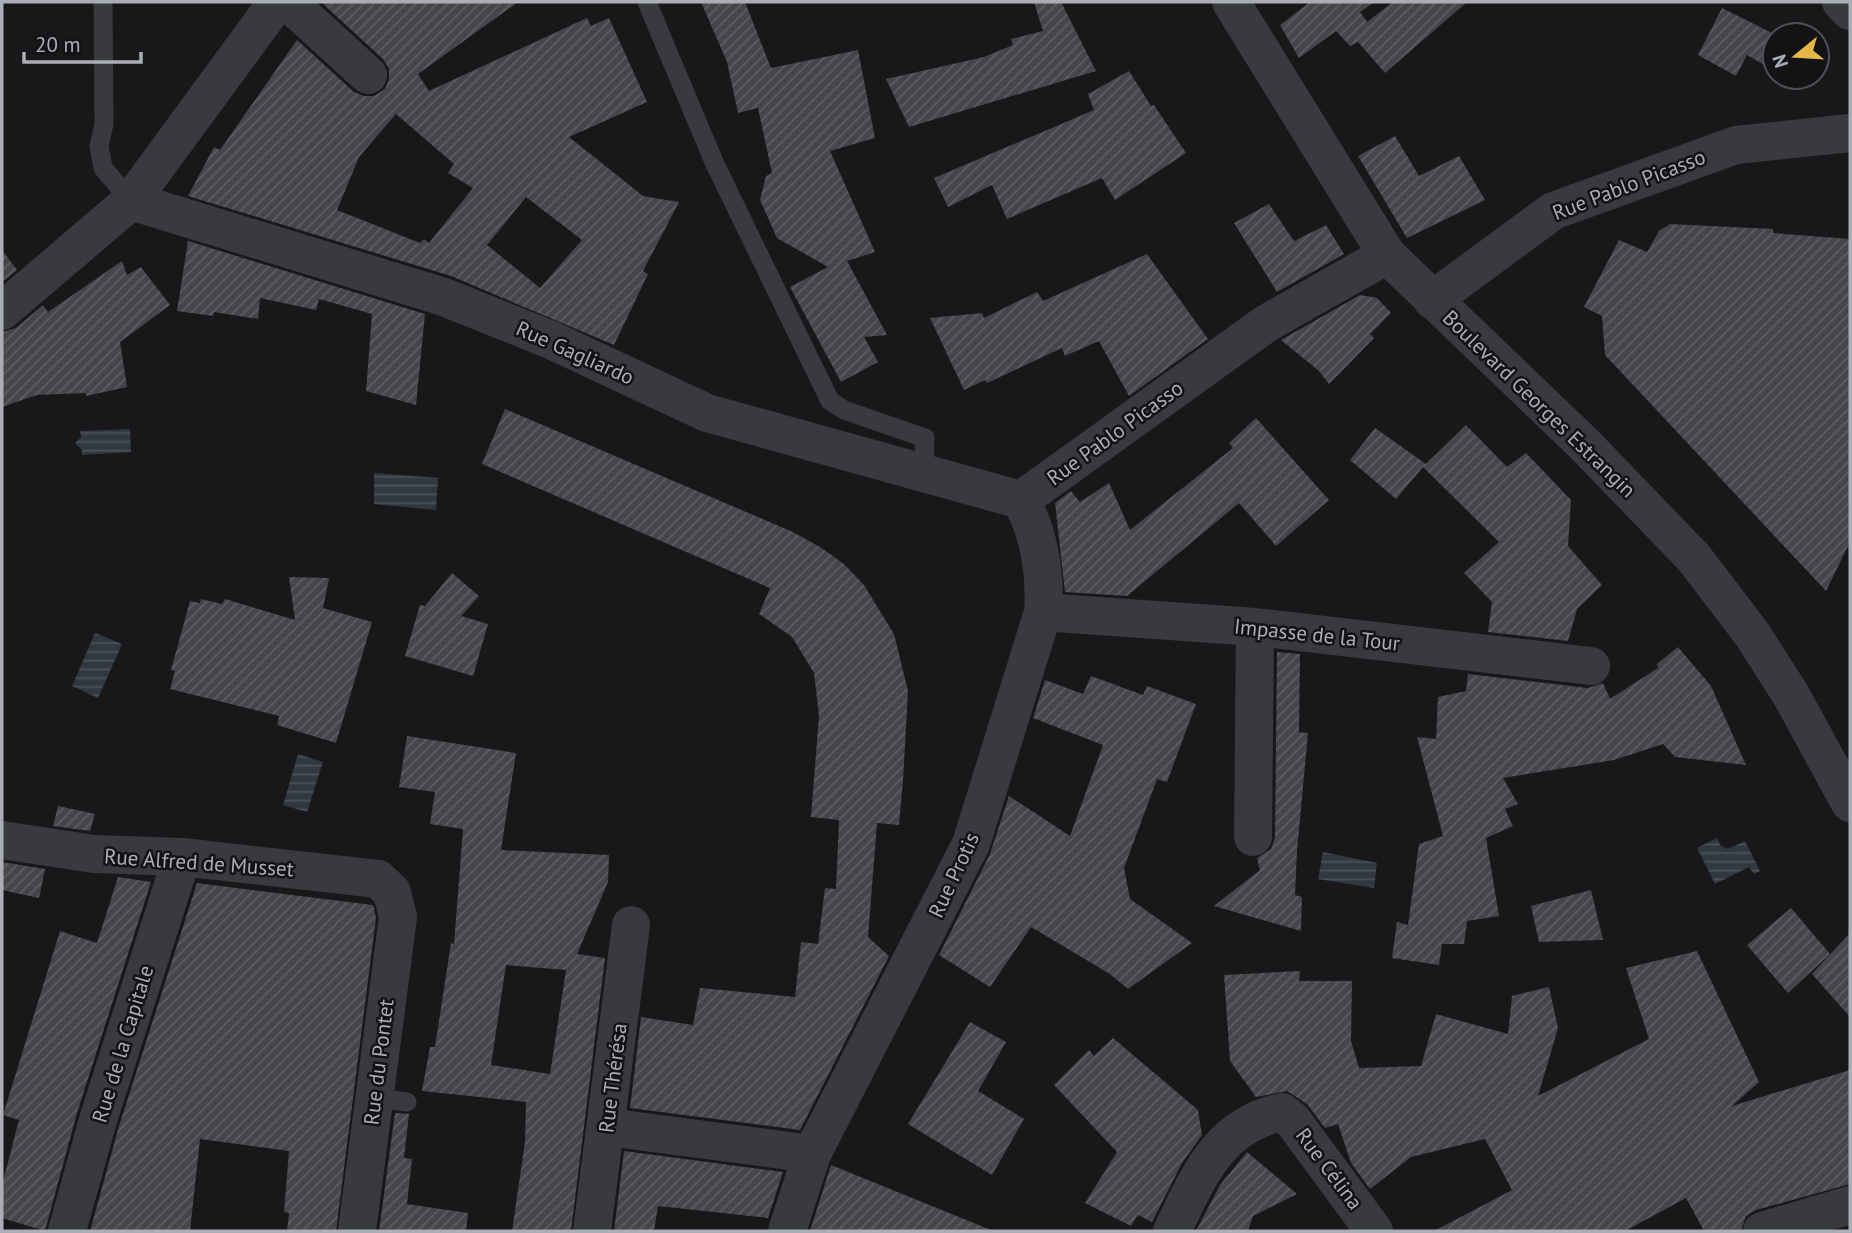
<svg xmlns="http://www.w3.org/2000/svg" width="1852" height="1233" viewBox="0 0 1852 1233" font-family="'PT Sans',sans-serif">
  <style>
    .water { fill: url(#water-rules) }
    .building { fill: url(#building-hatch); fill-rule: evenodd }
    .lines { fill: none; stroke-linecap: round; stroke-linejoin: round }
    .service { stroke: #393a3e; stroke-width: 19 }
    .minor { stroke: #393a3e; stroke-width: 38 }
    .tertiary { stroke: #393a3e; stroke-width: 38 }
    .labels { text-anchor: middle; stroke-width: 5; stroke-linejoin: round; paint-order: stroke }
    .street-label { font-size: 21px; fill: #abaeb8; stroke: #131315 }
  </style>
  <defs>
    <pattern id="water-rules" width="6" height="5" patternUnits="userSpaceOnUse" patternTransform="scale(1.75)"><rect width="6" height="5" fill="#31383f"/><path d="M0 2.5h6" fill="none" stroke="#4c5259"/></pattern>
    <pattern id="building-hatch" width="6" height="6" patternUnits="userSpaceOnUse" patternTransform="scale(1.75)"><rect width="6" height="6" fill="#45454a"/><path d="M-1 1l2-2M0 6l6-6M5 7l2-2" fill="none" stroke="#5d5d62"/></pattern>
  </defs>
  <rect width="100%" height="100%" fill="#18181a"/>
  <path class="water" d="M130,429L131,452L82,455V450L75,443L81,437L80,431Z
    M374,473L438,478L436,510L374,504Z
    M95,633L122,644L98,698L72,686Z
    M298,754L323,762L307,812L283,805Z
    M1717,838L1721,846L1728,849L1745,841L1760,871L1754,874L1749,867L1715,884L1697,848Z
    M1323,852L1377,863L1374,888L1318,879Z"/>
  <path class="building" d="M324,2H518L418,74L429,91L587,18L591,26L609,18L647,102L569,137L643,196L679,202L643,271L648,274L614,345L451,276L188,196L214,147L220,150L297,40L354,92L364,96H374L385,89L389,79V69L383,59L323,4ZM396,114L454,164L448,173L473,188L429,243L424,239L420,243L337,210L359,157ZM526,197L582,240L540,288L487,245Z
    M701,2H745L771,68L858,50L875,138L830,151L875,252L847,261L887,335L864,337L878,362L841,382L790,287L828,267L777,238L760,200L766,176L772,173L758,108L738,113L727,62Z
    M1034,2H1061L1096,71L909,127L886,79L984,57L1013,45L1011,39L1043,31Z
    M1310,2H1374L1360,12L1367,22L1393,2H1467L1385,73L1358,42L1350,46L1336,31L1299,58L1280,25Z
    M1722,8L1776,35L1775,71L1747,55L1736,76L1698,55Z
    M1129,71L1151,106L1154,105L1186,153L1115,200L1102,178L1007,219L992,185L948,207L934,178L1094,110L1088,94Z
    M1395,136L1419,176L1459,156L1485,200L1407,238L1358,156Z
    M1269,204L1294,241L1326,225L1344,254L1277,292L1234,223Z
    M1670,224L1773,229V233L1850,239V542L1826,591L1605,355L1602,316L1584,307L1619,240L1647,252L1659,231Z
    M188,241L425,314L416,405L366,391L372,314L319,299L316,310L260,298L258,319L214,312L213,316L177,311Z
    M2,250L17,270L2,282Z
    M1147,254L1208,339L1129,396L1099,341L1065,356L1062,348L987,383L985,380L964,390L930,318L982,313L984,318L1037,292L1043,301Z
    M122,261L127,275L141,267L170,305L120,342L127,387L86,396V393L37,395L2,407V332L16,328L43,305L48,312Z
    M1360,295L1377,298L1391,313L1370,334L1374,338L1329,384L1319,371L1281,340Z
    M505,409L793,532L820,547L844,564L864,585L894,634L908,691L903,781L899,825L877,823L868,937L889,956L800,1130L630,1108L641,1017L693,1025L700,988L795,997L801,942L818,944L825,888L836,889L839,820L811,817L819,716L814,673L792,637L759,614L770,588L482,464Z
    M1256,418L1329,500L1276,546L1239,503L1127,596L1065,592L1055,503L1071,491L1080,502L1109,483L1130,530L1233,448L1229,443Z
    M1466,425L1507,467L1526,453L1571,500L1568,546L1602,585L1577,609L1568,641L1488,632L1492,602L1464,573L1499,542L1423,467L1396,499L1350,460L1375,428L1426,464Z
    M452,573L479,596L461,616L488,624L473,676L405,656L420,605L425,606Z
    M289,577L329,578L323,608L372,622L336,743L277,725L279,716L170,689L175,671L171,670L190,601L200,603L201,599L222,604L225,599L295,620Z
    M1678,647L1711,686L1746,765L1675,757L1663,744L1614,760L1503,778L1518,804L1505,809L1513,826L1486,838L1499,916L1467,921L1464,944H1442L1439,965L1392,958L1397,922L1408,925L1419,844L1443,836L1417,737L1436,739L1438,697L1466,691L1468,674L1588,688L1603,683L1610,699L1658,668L1657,664Z
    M1277,652L1300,654L1299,732L1308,733L1297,851L1295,895L1302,897L1301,931L1214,906L1260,870L1257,858L1271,849L1275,838Z
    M1091,676L1143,695L1147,686L1196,704L1167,782L1157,779L1124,868L1130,899L1192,943L1128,989L1110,974L1031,927L990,987L939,955L990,854L1009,796L1070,836L1103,745L1033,718L1045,680L1083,694Z
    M407,736L516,753L501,850L609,855L608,882L577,954L605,958L571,1231H512L525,1142L526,1102L422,1091L430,1047H435L451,943L454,944L463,829L430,824L435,792L399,787ZM506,965L566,970L550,1074L491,1065Z
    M58,806L95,814L90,831L53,826Z
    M2,862L45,869L39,898L2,890Z
    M118,877L151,882L77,1113L45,1231L2,1218V1185L19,1120L3,1115L60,931L97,943Z
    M197,883L373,905L376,918L336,1231H287L289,1213L284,1212L289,1151L200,1139L190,1231H90L119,1126Z
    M1591,890L1603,940L1539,942L1531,906Z
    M1791,908L1830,954L1788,993L1747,945Z
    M1850,933V1017L1812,974Z
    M1697,951L1759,1082L1732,1106L1850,1070V1184L1756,1210L1746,1216L1741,1231H1704L1686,1198L1625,1231H1434L1512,1190L1485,1139L1411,1157L1370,1189L1351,1163L1338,1124L1325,1128L1307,1104L1287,1091L1256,1097L1230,1061L1224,975L1300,971L1299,981H1352L1351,1041L1359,1068L1421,1066L1436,1014L1508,1034L1512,996L1549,987L1558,1028L1538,1096L1649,1039L1626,968Z
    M970,1022L1006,1042L978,1091L1024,1119L992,1175L908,1124Z
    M1113,1038L1198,1110L1202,1135L1182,1163L1152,1222L1138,1215L1131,1226L1085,1203L1117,1152L1054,1085L1089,1050L1094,1056Z
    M395,1113L409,1114L404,1158L412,1159L407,1204L468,1213L466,1231H379Z
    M624,1151L783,1172L768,1218L658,1206L654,1231H614Z
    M1247,1152L1297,1194L1253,1216L1248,1231H1196L1220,1185Z
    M831,1165L991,1230L990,1231H810Z"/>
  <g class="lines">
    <path class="service" d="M103,2L104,124L99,146L103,168L131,201
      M647,2L714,162L830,401L844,410L925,438L924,472
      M375,1098L407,1102"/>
    <path class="minor" d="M288,2L368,75
      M1841,2L1850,11
      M131,201L444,297L551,340L707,413L1021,500
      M1432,300L1553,211L1736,145L1850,133
      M2,311L131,201L277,2
      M1021,500L1267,323L1387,255
      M1043,612L1255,627L1591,666
      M1253,837L1255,627
      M2,840L94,854L182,857L378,879L392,892L398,917L357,1231
      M607,1127L812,1154
      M67,1231L98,1120L182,857
      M592,1231L631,925
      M787,1231L812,1154L971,844L1043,612C1046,574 1039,533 1021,500
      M1172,1231C1198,1178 1217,1126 1282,1112L1293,1121L1374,1231
      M1762,1231L1850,1205"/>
    <path class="tertiary" d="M1231,2L1387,255L1586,446L1694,558L1752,634L1791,695L1850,803"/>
  </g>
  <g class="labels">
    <g class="street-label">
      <text transform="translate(1629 185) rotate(-21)" y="7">Rue Pablo Picasso</text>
      <text transform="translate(575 353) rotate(24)" y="7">Rue Gagliardo</text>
      <text transform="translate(1539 404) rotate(44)" y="7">Boulevard Georges Estrangin</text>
      <text transform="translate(1115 433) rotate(-36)" y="7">Rue Pablo Picasso</text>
      <text transform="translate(1317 635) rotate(6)" y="7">Impasse de la Tour</text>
      <text transform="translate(199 863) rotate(4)" y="7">Rue Alfred de Musset</text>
      <text transform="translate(954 875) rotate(-65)" y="7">Rue Protis</text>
      <text transform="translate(123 1044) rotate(-73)" y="7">Rue de la Capitale</text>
      <text transform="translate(379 1062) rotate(-83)" y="7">Rue du Pontet</text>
      <text transform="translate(613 1078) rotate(-83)" y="7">Rue Thérésa</text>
      <text transform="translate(1329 1169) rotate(53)" y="7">Rue Célina</text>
    </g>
  </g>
  <rect width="1852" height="1233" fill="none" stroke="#abaeb8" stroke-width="7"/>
  <g transform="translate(1796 56) rotate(252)"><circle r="33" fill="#131315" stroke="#505156" stroke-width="2"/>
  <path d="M0-5L12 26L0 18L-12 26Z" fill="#e5b845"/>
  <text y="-10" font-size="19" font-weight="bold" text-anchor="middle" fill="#abaeb8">N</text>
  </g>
  <path d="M24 52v10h117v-10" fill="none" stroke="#abaeb8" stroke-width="3.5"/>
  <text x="35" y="52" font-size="21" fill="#abaeb8" stroke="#131315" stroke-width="5" paint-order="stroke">20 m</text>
</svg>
